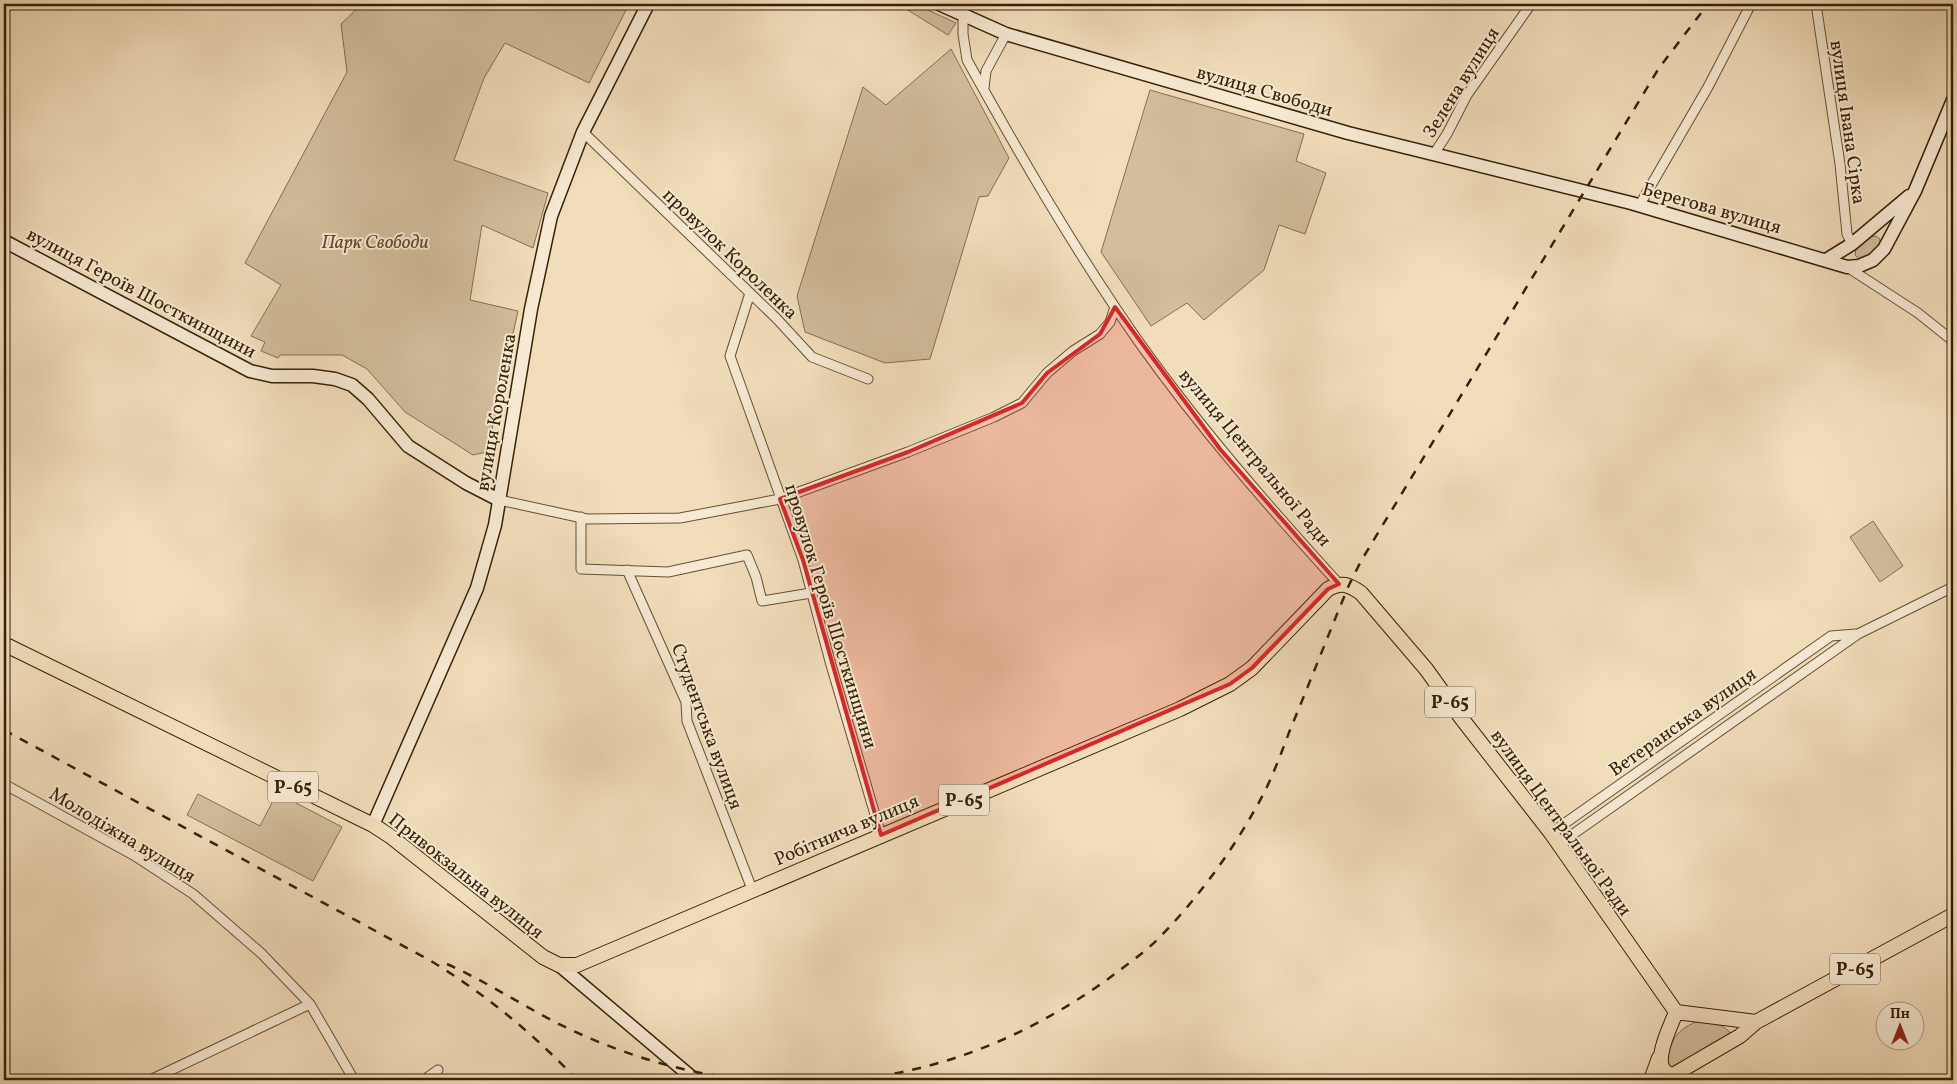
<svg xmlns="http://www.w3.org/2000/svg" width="1957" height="1084" viewBox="0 0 1957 1084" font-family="Vollkorn,serif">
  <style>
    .green { fill: #d2bd9c; stroke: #846f50 }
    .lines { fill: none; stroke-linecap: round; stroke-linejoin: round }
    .street-casing { stroke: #655032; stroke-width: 11 }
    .secondary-casing { stroke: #362104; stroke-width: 15 }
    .primary-casing { stroke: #362104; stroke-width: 16 }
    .street { stroke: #f7e9d3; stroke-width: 9 }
    .secondary { stroke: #f7e9d3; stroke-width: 12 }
    .primary { stroke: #f2ddbb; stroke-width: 14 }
    .rail { stroke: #362104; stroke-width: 2.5; stroke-dasharray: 9 9; stroke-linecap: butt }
    .marked { fill: #d62828; fill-opacity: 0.2; stroke: #d62828; stroke-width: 4; stroke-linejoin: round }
    .labels { text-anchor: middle; stroke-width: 4; stroke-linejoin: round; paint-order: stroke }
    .shield { fill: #f7e9d3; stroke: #705d42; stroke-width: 1 }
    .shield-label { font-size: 18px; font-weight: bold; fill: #362104 }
    .street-label { font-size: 19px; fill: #362104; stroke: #f7e9d3 }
    .park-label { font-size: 19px; font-style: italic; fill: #5d482a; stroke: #f7e9d3 }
  </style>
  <rect width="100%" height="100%" fill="#f2ddbb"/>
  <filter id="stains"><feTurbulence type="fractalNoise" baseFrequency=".004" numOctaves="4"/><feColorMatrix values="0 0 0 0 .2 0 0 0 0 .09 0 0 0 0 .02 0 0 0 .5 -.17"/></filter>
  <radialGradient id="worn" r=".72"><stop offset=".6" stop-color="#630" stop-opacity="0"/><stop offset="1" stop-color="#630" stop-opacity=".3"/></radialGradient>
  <path class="green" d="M362,4H629L589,83L505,43L484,78L454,160L548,193L533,248L482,225L470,300L518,311L487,452L473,455L405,412L367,369L342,355H280L278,358L261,351L265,342L251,336L281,285L245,263L347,72L341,24Z
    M898,4H915L956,23L948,35Z
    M951,49L1009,158L988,196L979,197L930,359L885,363L805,332L797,296L863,87L886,105Z
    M1150,90L1304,134L1296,161L1326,173L1305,234L1279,225L1264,270L1204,320L1187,303L1151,326L1101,252Z
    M1876,236L1880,239L1879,249L1868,258L1860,260L1855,255L1856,248L1871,237Z
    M1873,521L1903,566L1880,582L1850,537Z
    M277,793L342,827L313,881L187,815L198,794L260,826Z
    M1699,1021C1714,1021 1721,1024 1732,1034L1675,1068H1672L1668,1064C1668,1041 1678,1028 1699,1021Z"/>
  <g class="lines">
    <g class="street-casing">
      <path id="street" d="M1816,4L1840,164L1847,234L1852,244
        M963,15V34L967,60C1021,157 1077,254 1141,345C1201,429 1269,507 1339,584
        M984,88L986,71L1006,34
        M583,132L777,319L812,357L868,379
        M1434,154L1447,134L1467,95L1531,4
        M1639,206L1708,87L1751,4
        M1847,267L1918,313L1953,341
        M750,293L730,356L803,560L831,665L881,835
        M499,500L587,519L680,518L780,499L908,452L994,417L1022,403L1047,373L1073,351L1100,334L1110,322L1115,307
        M581,517V569L668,572L747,555L756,577L762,601L811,593
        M627,570L686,702L687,721L752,889
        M4,784L135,856L193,894L262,954L310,1004L354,1080
        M1551,833L1831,636L1856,634
        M1559,844L1858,634L1953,587
        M150,1080L310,1004
        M424,1080L438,1070"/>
    </g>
    <g class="secondary-casing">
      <path id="secondary" d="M939,4L1006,34L1348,133L1631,203L1847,267L1859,266L1873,260L1884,249L1915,191L1953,100
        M4,241L250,371L272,376H313L335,379L352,385L368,399L408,446L466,483L499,500
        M1826,260L1852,244L1909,196
        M373,825L477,588L495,525L531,309L551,216L583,132L648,4
        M559,965L695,1080"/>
    </g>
    <g class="primary-casing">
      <path id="primary" d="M4,644L373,825L390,836L543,957L559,965H577L1180,709L1230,684L1252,668L1328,589C1342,582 1348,584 1361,593L1426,669L1462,719L1551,833L1676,1012
        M1676,1012C1670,1028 1647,1071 1673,1075L1740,1036L1756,1022L1953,915
        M1676,1012L1756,1022
        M1651,1080L1659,1058"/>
    </g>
    <use href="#street" class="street"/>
    <use href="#secondary" class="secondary"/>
    <use href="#primary" class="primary"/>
    <path class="rail" d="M4,730L431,961C485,994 534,1034 577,1080
      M447,964C485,981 520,1004 557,1023C617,1053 686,1075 753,1080
      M841,1080C940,1074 1033,1034 1112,976C1128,964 1145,952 1159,938C1201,895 1236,846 1264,793C1274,773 1282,751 1290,730C1310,682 1329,633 1349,585L1361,561L1659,68L1708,4"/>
  </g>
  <path class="marked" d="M1115,307L1220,449L1339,584L1328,589L1252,668L1230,684L881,835L803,560L780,499L908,452L1022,403L1047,373L1100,334Z"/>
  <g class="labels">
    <g class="shield">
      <rect x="1425" y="686.5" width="50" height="31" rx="4"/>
      <rect x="268" y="771.5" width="50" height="31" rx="4"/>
      <rect x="939" y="784.5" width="50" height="31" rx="4"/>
      <rect x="1830" y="953.5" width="50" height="31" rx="4"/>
    </g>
    <g class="shield-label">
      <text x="1450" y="708">Р-65</text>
      <text x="293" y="793">Р-65</text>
      <text x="964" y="806">Р-65</text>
      <text x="1855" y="975">Р-65</text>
    </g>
    <g class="street-label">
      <text transform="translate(1460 82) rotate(-58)" y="7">Зелена вулиця</text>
      <text transform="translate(1265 90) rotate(16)" y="7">вулиця Свободи</text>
      <text transform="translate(1849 122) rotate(82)" y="7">вулиця Івана Сірка</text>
      <text transform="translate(1712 207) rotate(16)" y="7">Берегова вулиця</text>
      <text transform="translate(731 253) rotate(44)" y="7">провулок Короленка</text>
      <text transform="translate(142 292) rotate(28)" y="7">вулиця Героїв Шосткинщини</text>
      <text transform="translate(495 412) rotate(-80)" y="7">вулиця Короленка</text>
      <text transform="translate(1256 457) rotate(50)" y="7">вулиця Центральної Ради</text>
      <text transform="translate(832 616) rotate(73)" y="7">провулок Героїв Шосткинщини</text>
      <text transform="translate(1682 721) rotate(-35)" y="7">Ветеранська вулиця</text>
      <text transform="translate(708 726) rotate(70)" y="7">Студентська вулиця</text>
      <text transform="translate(1562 822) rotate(54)" y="7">вулиця Центральної Ради</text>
      <text transform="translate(846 829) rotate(-23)" y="7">Робітнича вулиця</text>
      <text transform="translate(123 834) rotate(31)" y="7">Молодіжна вулиця</text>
      <text transform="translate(467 875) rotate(38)" y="7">Привокзальна вулиця</text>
    </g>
    <g class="park-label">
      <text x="375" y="248">Парк Свободи</text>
    </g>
  </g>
  <rect width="1957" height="1084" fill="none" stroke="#f2ddbb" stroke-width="20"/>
  <rect x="5" y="5" width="1947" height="1074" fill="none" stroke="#362104" stroke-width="2.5"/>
  <rect x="10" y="10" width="1937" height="1064" fill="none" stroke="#362104"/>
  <g transform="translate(1900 1026)"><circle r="24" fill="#f7e9d3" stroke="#aa9980"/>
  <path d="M0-4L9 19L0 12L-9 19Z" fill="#8f2418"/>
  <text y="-8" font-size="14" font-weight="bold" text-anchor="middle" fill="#362104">Пн</text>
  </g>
  <rect width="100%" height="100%" filter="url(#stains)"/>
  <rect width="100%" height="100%" fill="url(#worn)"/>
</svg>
